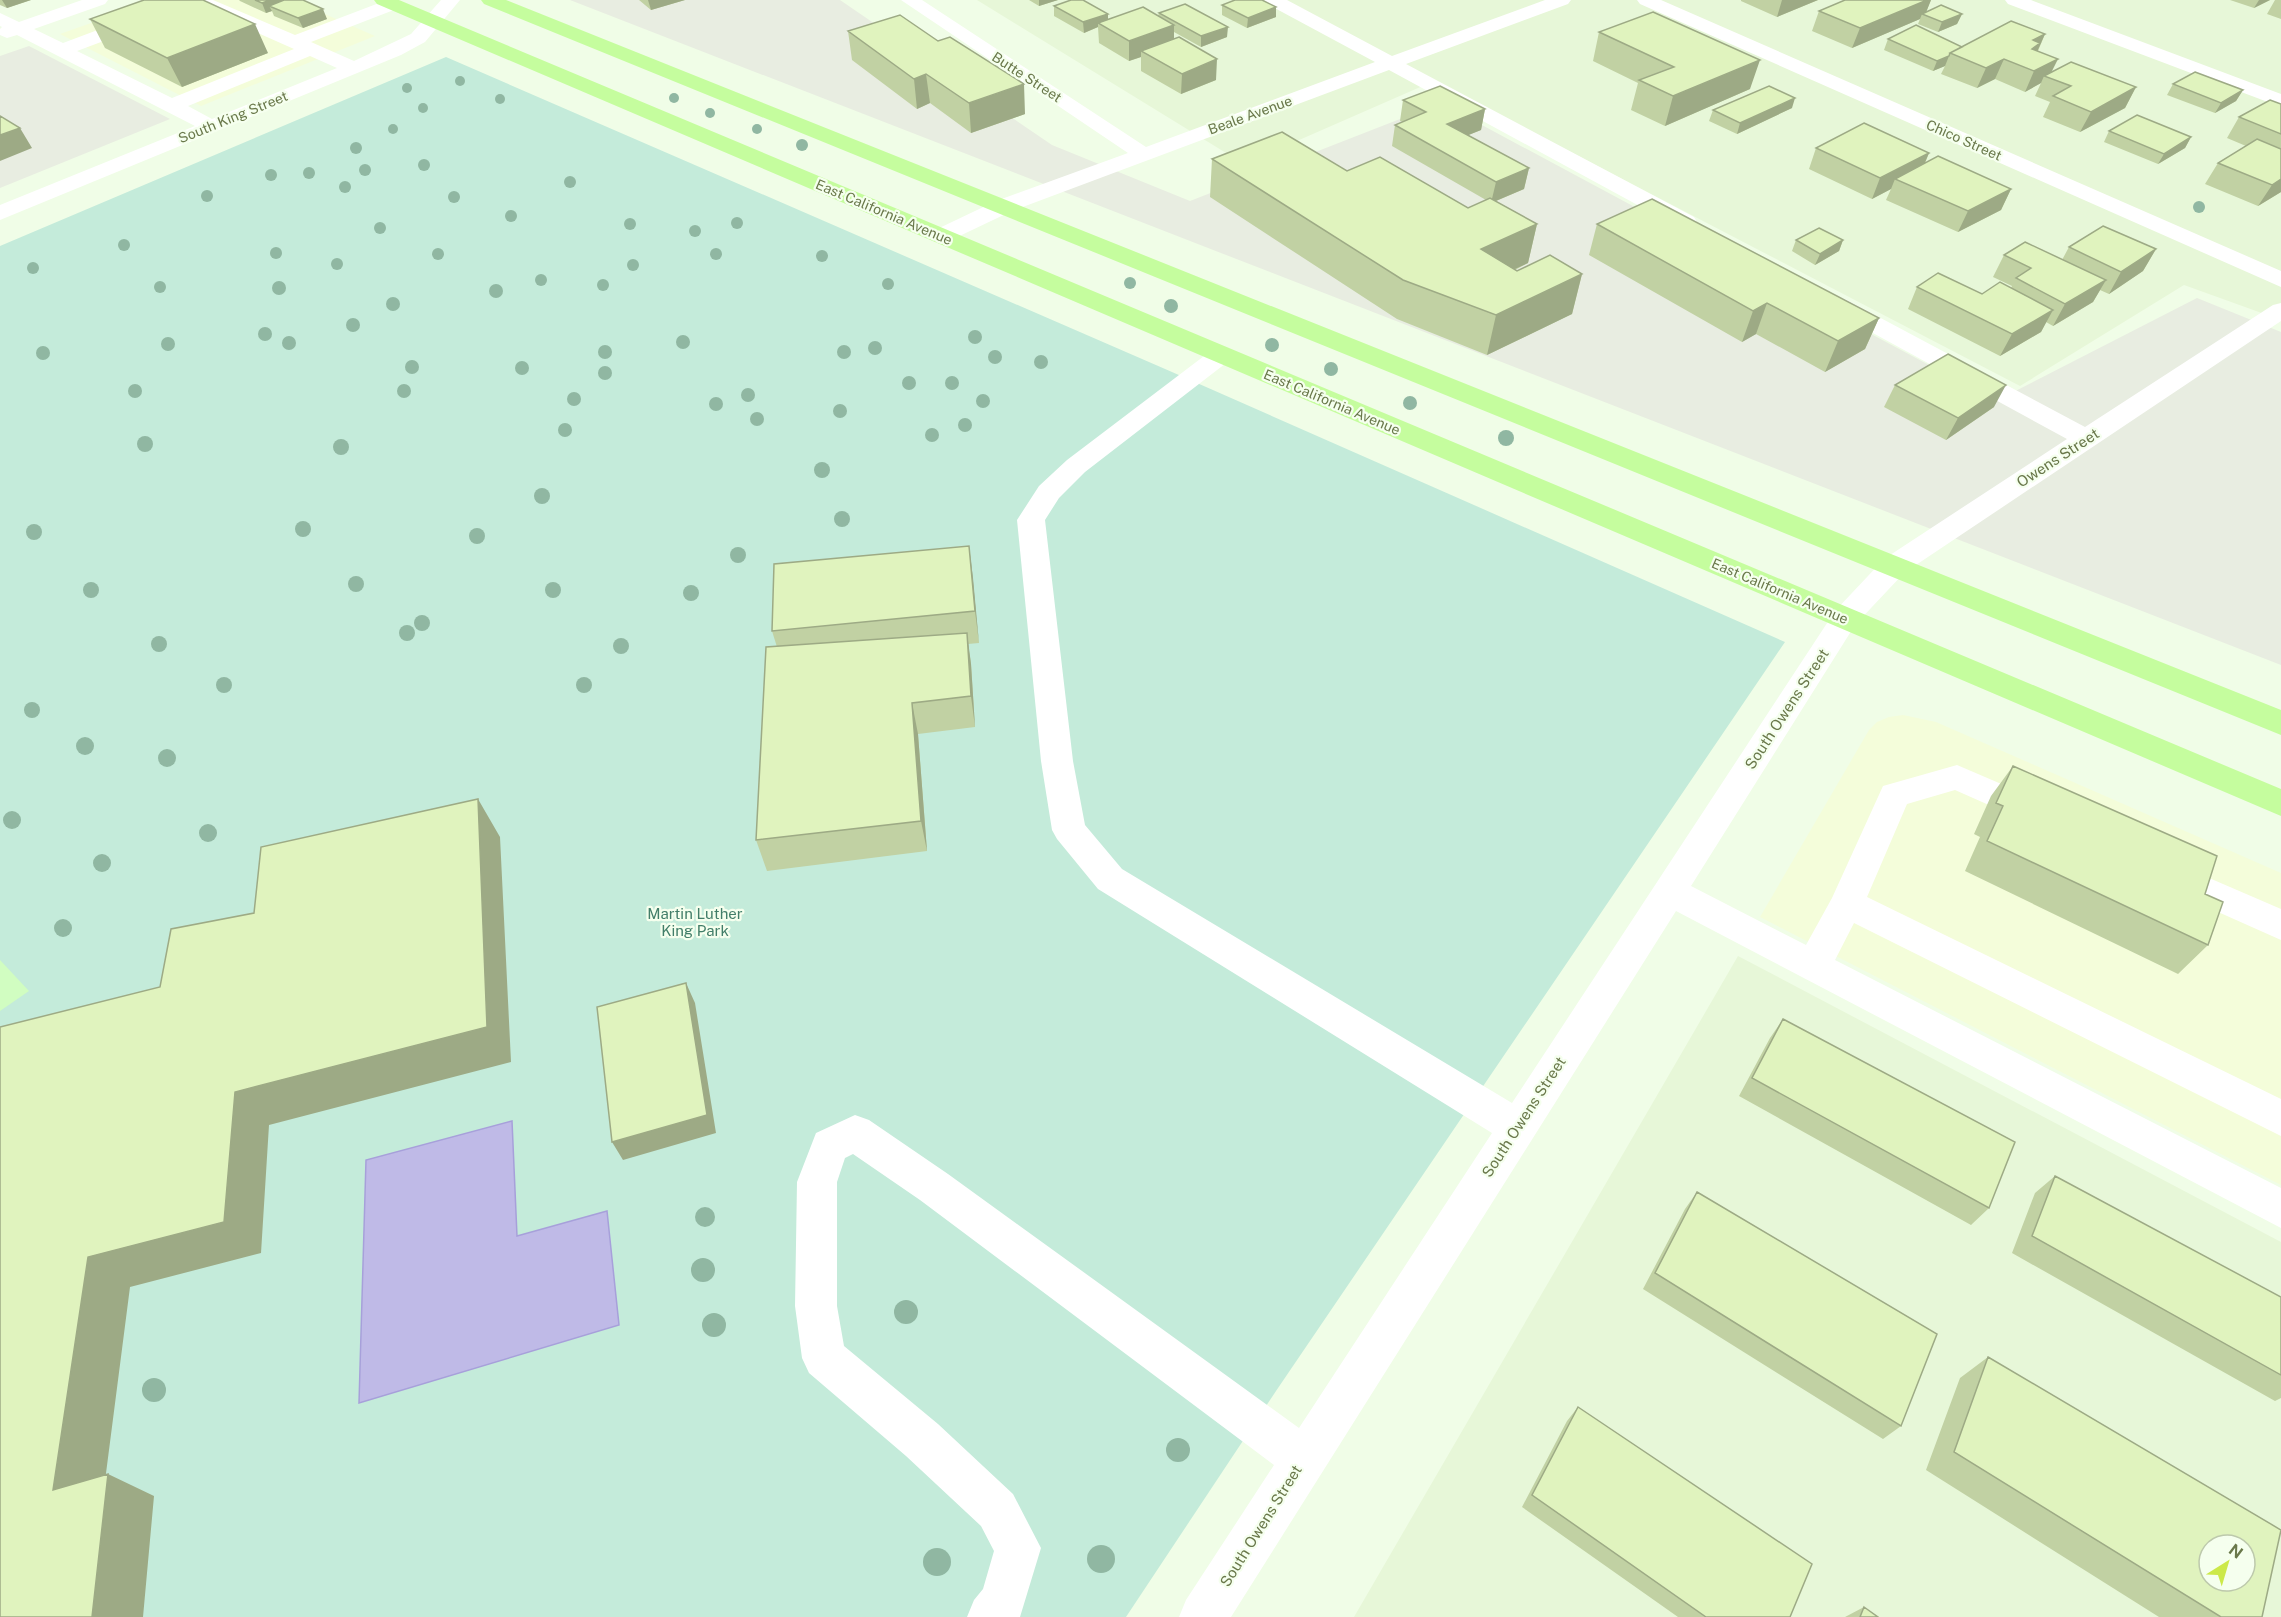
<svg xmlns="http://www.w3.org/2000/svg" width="2281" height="1617" viewBox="0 0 2281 1617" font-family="'Public Sans',sans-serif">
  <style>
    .residential { fill: #e7f7d8; fill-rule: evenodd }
    .commercial { fill: #f4fdda }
    .industrial { fill: #e8ede1 }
    .green { fill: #c4ebda }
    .sand { fill: #d1fdc1 }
    .water { fill: #bfbae7; stroke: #a7a0da; stroke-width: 1.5 }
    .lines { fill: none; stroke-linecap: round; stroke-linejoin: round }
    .minor { fill: #fff; fill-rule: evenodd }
    .major { fill: #c5fd9e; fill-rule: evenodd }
    .tree { fill: #90b7a2 }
    .wall { fill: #c1d1a3 }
    .shaded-wall { fill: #9daa85 }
    .building { fill: #e0f3be; stroke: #9daa85; stroke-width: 1.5; fill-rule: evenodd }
    .labels { text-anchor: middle; stroke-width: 4.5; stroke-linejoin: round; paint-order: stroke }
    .far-street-label { font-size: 14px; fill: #69784a; stroke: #f5ffee }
    .street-label { font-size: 15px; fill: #69784a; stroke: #f5ffee }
    .park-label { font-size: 15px; fill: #427e69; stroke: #f5ffee }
  </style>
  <rect width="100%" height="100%" fill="#f0fde7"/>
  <path class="residential" d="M977,0H2281V320L2184,285L2020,386L1434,81L1244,164Z
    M1738,956L2281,1242V1617H1354ZM2209,1545H2245V1581H2209Z"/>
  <path class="commercial" d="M156,0H293L375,36L201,106L60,34Z
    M1903,715L1936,722L2281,873V1185L1760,917L1869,730L1877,722L1889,717Z"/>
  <path class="industrial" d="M570,0H840L1052,145L1190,201L1441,103L1996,401L2197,298L2281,332V665Z
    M29,46L170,119L0,188V56Z"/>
  <path class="green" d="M446,57L1172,372L1785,642L1276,1391L1126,1617H0V246Z"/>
  <path class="sand" d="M0,960L29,991L0,1011Z"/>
  <path class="water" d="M512,1121L517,1236L607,1211L619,1325L359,1403L366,1160Z"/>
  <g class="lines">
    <path class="minor" d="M82,0H108L105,4L34,29L63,43L135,16H149L151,20L149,24L77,51L172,98L294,49L192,4L189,0H213L295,35L387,0H399L402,4L399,8L311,42L354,61L411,34L441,0H460L425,42L401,55L0,220V205L195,126L17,35L7,38L0,35V29L2,27L0,26V13L19,22ZM310,56L337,68L212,119L188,106Z
      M901,0H922L1146,147L1375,62L1267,4L1264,0H1287L1392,56L1545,0H1571L1568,4L1406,64L1694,217L1697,222L1694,227L1686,229L1678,227L1389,70L1012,211L949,241L941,243L933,241L930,236L933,231L996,201L1128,153Z
      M1637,0H1661L2281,271V287L1640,4Z
      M2005,0H2031L2281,94V107L2008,4Z
      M1837,297L1845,299L2085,427L2273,305L2281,303V321L1904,573L1855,625L1691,886L1806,945L1832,898L1883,786L1957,765L2046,803L2051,812L2046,821L2034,825L1955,790L1907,804L1867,897L2281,1099V1136L1854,923L1835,960L2281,1188V1228L1676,911L1231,1617H1179L1186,1600L1274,1465L920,1200L853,1154L845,1158L837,1182V1306L844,1346L938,1424L1013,1494L1041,1548L1020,1617H967L974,1600L983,1589L994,1551L981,1526L906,1456L809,1373L802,1358L795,1306L797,1182L816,1133L855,1115L869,1120L948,1174L1299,1428L1492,1133L1098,889L1057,839L1052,830L1041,761L1017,520L1039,486L1067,460L1212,350L1221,348L1230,350L1233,355L1230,360L1085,472L1059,498L1045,520L1073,761L1085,825L1122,869L1512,1103L1835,611L1884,559L2067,439L1829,309L1825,304L1829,299Z
      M2165,859L2281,909V940L2153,883L2148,873L2153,863Z"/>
    <path class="major" d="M374,0H399L2281,789V816L377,4Z
      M481,0H506L2281,710V735L484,4Z"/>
  </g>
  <g class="tree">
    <circle cx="460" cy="81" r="5"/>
    <circle cx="407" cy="88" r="5"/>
    <circle cx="674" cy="98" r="5"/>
    <circle cx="500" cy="99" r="5"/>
    <circle cx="423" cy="108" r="5"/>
    <circle cx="710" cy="113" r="5"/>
    <circle cx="393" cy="129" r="5"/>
    <circle cx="757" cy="129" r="5"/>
    <circle cx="802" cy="145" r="6"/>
    <circle cx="356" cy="148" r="6"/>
    <circle cx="424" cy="165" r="6"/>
    <circle cx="365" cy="170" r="6"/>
    <circle cx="309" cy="173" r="6"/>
    <circle cx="271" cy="175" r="6"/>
    <circle cx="570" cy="182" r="6"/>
    <circle cx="345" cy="187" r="6"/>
    <circle cx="207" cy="196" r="6"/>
    <circle cx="454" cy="197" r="6"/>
    <circle cx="2199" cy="207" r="6"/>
    <circle cx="511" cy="216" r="6"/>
    <circle cx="737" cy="223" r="6"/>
    <circle cx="630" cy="224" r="6"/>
    <circle cx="380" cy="228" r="6"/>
    <circle cx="695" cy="231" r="6"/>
    <circle cx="124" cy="245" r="6"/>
    <circle cx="276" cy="253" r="6"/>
    <circle cx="438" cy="254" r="6"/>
    <circle cx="716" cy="254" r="6"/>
    <circle cx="822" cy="256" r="6"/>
    <circle cx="337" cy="264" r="6"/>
    <circle cx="633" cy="265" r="6"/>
    <circle cx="33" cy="268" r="6"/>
    <circle cx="541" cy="280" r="6"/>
    <circle cx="1130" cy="283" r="6"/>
    <circle cx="888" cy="284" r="6"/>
    <circle cx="603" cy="285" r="6"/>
    <circle cx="160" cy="287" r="6"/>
    <circle cx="279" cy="288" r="7"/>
    <circle cx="496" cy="291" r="7"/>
    <circle cx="393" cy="304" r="7"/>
    <circle cx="1171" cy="306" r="7"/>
    <circle cx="353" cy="325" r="7"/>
    <circle cx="265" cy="334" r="7"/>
    <circle cx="975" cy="337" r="7"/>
    <circle cx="683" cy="342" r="7"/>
    <circle cx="289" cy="343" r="7"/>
    <circle cx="168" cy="344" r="7"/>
    <circle cx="1272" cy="345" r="7"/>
    <circle cx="875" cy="348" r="7"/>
    <circle cx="605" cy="352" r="7"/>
    <circle cx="844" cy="352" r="7"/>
    <circle cx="43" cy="353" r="7"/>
    <circle cx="995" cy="357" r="7"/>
    <circle cx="1041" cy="362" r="7"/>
    <circle cx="412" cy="367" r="7"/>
    <circle cx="522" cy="368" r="7"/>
    <circle cx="1331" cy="369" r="7"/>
    <circle cx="605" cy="373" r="7"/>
    <circle cx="909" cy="383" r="7"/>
    <circle cx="952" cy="383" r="7"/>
    <circle cx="135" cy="391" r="7"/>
    <circle cx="404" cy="391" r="7"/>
    <circle cx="748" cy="395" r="7"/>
    <circle cx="574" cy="399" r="7"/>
    <circle cx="983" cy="401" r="7"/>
    <circle cx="1410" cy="403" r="7"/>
    <circle cx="716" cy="404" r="7"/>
    <circle cx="840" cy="411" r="7"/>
    <circle cx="757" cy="419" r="7"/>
    <circle cx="965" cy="425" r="7"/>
    <circle cx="565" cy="430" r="7"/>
    <circle cx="932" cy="435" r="7"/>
    <circle cx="1506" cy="438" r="8"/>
    <circle cx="145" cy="444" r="8"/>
    <circle cx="341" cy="447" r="8"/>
    <circle cx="822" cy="470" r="8"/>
    <circle cx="542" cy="496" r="8"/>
    <circle cx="842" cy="519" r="8"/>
    <circle cx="303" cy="529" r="8"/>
    <circle cx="34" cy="532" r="8"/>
    <circle cx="477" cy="536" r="8"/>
    <circle cx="738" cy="555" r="8"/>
    <circle cx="356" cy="584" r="8"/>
    <circle cx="91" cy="590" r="8"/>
    <circle cx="553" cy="590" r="8"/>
    <circle cx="691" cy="593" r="8"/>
    <circle cx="422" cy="623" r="8"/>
    <circle cx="407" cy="633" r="8"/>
    <circle cx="159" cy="644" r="8"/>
    <circle cx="621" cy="646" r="8"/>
    <circle cx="224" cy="685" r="8"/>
    <circle cx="584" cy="685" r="8"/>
    <circle cx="32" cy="710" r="8"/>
    <circle cx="85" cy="746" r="9"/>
    <circle cx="167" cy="758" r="9"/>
    <circle cx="12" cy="820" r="9"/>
    <circle cx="208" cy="833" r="9"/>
    <circle cx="102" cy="863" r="9"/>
    <circle cx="63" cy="928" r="9"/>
    <circle cx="705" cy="1217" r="10"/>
    <circle cx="703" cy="1270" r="12"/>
    <circle cx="906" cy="1312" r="12"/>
    <circle cx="714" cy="1325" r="12"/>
    <circle cx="154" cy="1390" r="12"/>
    <circle cx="1178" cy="1450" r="12"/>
    <circle cx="1101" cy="1559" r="14"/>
    <circle cx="937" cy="1562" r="14"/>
  </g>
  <path class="wall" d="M0,0H31L7,8L0,5Z
    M239,0H303L327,19L303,28L274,16L272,11L266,13L240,1Z
    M639,0H685L651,10Z
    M1029,0H1058L1039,6Z
    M1741,0H1818L1777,17L1741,1Z
    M1845,0H1931L1926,12L1962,14L1957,24L1938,32L1918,24L1920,19L1852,48L1812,31L1819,11Z
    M2230,0H2270L2254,8Z
    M2275,0H2281V19L2267,14Z
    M1222,5L1276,17L1247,28L1222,15Z
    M1054,6L1108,20L1158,16L1159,13L1227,37L1201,47L1174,32V39L1216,80L1181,94L1141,71V57L1129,61L1099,43L1098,27L1084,33L1054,16Z
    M90,19L268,53L182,87L105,48Z
    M848,31L1025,114L971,133L930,103L917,109L852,60Z
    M1599,32L1750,89L1665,126L1631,110L1638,83L1593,61Z
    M2045,34L2038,51L2052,72L2136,87L2125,108L2080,132L2043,117L2050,102L2035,96L2041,83L2025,92L1995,79L1977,88L1941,74L1945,66L1933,71L1884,50L1888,39L1962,47Z
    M2173,84L2243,90L2236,101L2215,113L2167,95Z
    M1403,100L1485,109L1481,130L1468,135L1529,168L1524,189L1496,201L1537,224L1528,263L1515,270L1517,271L1582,274L1572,314L1487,355L1397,319L1210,197L1212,159L1347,171L1468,208L1486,200L1392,146L1395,125L1403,122L1400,121Z
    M2281,104V192L2258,206L2205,184L2218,163L2246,146L2227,138L2239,117Z
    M1792,108L1737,134L1709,121L1713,110Z
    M2109,131L2191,137L2185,148L2158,164L2104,142Z
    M1816,148L1929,153L1925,163L2011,189L2001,210L1958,232L1886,200L1891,189L1872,199L1809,169Z
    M1597,224L1879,318L1865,349L1825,372L1756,334L1742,342L1589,255Z
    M1796,240H1843L1839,251L1815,265L1792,251Z
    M2069,247L2156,249L2143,271L2109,294L2100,290L2093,302L2053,326L2046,322L2041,332L2000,356L1908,309L1917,287L1982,294L2011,288L2012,286L1993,277L2004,255L2062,260Z
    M1895,385L1994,407L1946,440L1884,407Z
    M969,546L979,643L968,644L971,664L975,727L918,734L927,851L767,871L756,840L777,647L772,631Z
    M2013,766L2205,894L2208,945L2178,974L1965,871L1980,837L1974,834L1991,796Z
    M1783,1019L1989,1208L1971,1225L1739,1096L1770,1038Z
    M2055,1176L2281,1297V1398L2275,1401L2012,1253L2035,1193Z
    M1697,1192L1901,1426L1883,1439L1643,1289L1685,1209Z
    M1988,1357L2262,1617H2159L1926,1470L1960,1378Z
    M1578,1407L1790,1617H1678L1522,1507L1567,1421Z
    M1864,1607L1878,1617H1845Z"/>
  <path class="shaded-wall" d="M2,0H31L7,8Z
    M270,0H292L269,6L272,11L266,13L262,3Z
    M648,0H685L651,10Z
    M1039,0H1058L1039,6Z
    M1782,0H1818L1777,17Z
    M1927,0H1931L1925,15L1922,14L1920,19L1852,48L1860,28Z
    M2259,0H2270L2254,8Z
    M1276,7V17L1247,28L1248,18Z
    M323,9L327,19L303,28L298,18Z
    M1108,14V24L1098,23V27L1084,33L1083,22Z
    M1962,14L1957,24L1938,32L1942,22Z
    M255,24L268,53L182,87L167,58Z
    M1174,25V45L1141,51V57L1129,61V41Z
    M1228,27L1227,37L1201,47V36Z
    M2045,34L2036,54L2031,63L2033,40Z
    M1949,56L1945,66L1933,71L1937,61Z
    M1217,59L1216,80L1181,94L1182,74Z
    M2004,59L1995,79L1977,88L1986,68Z
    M2058,59L2049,77L2044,76L2041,83L2025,92L2034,71Z
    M1760,60L1750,89L1665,126L1673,96Z
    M926,74L930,103L917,109L914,79Z
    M1024,84L1025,114L971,133L969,103Z
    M2136,87L2125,108L2080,132L2091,112Z
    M2243,90L2236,101L2215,113L2221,103Z
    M1795,98L1792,108L1737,134L1740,123Z
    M1485,109L1481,130L1444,145L1447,124Z
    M20,128L32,148L0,161V135Z
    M2191,137L2185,148L2158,164L2164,154Z
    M1929,153L1920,174L1895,179L1891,189L1872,199L1880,178Z
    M1529,168L1524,189L1491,203L1496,182Z
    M2281,179V192L2258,206L2272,185Z
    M2011,189L2001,210L1958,232L1968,211Z
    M1537,224L1528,263L1473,288L1481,249Z
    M1843,240L1839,251L1815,265L1820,254Z
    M2156,249L2143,271L2109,294L2121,272Z
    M1582,274L1572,314L1487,355L1496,315Z
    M2106,280L2093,302L2053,326L2065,304Z
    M1767,303L1756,334L1742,342L1753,311Z
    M2053,310L2041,332L2000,356L2012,334Z
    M1879,318L1865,349L1825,372L1838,341Z
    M2006,385L1994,407L1946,440L1958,418Z
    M969,546L973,578L979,643L975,611Z
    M967,633L971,664L975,727L971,696Z
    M912,703L918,734L927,851L921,821Z
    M478,799L500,837L511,1062L269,1125L261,1253L130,1287L101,1512L53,1490L88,1257L235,1092Z
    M686,983L695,1003L716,1133L623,1160L612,1142Z
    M108,1474L154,1496L143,1617H92Z"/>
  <path class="building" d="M144,0H203L255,24L167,58L90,19Z
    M255,0H270L262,3Z
    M284,0H303L323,9L298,18L269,6Z
    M1071,0H1083L1108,14L1083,22L1054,6Z
    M1235,0H1262L1276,7L1248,18L1222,5Z
    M1845,0H1927L1860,28L1819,11Z
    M1185,4L1228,27L1201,36L1159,13Z
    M1941,5L1962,14L1942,22L1922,14Z
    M1143,7L1174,25L1129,41L1098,23Z
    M1653,12L1760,60L1673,96L1639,80L1674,67L1599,32Z
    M900,15L938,41L950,37L1024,84L969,103L926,74L914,79L848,31Z
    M2011,21L2045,34L2033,40L2040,43L2032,49L2058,59L2034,71L2004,59L1986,68L1950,53Z
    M1916,25L1962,47L1950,53L1949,56L1937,61L1888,39Z
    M1179,37L1217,59L1182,74L1141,51Z
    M2071,62L2136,87L2091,112L2053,96L2071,86L2044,76Z
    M2195,72L2243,90L2221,103L2173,84Z
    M1440,86L1485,109L1447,124L1529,168L1496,182L1395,125L1426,112L1403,100Z
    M1769,86L1795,98L1740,123L1713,110Z
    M2270,100L2281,104V134L2239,117Z
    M2137,115L2191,137L2164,154L2109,131Z
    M0,116L20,128L0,135Z
    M1864,123L1929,153L1880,178L1816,148Z
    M1282,132L1347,171L1380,157L1468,208L1490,198L1537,224L1481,249L1517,271L1550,255L1582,274L1496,315L1403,280L1212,159Z
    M2257,139L2281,149V179L2272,185L2218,163Z
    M1938,156L2011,189L1968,211L1895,179Z
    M1652,199L1879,318L1838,341L1767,303L1753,311L1597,224Z
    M2103,226L2156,249L2121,272L2069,247Z
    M1819,228L1843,240L1820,254L1796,240Z
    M2025,242L2106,280L2065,304L2016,278L2031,268L2004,255Z
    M1938,273L1982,294L2000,282L2053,310L2012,334L1917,287Z
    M1948,354L2006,385L1958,418L1895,385Z
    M969,546L975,611L772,631L774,564Z
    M967,633L971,696L912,703L921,821L756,840L766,647Z
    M2013,766L2217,856L2205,894L2223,902L2208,945L1987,841L2003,806L1996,803Z
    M478,799L487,1027L235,1092L224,1222L88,1257L53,1490L108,1474L92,1617H0V1027L160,987L171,929L254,913L261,847Z
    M686,983L707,1115L612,1142L597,1007Z
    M1783,1019L2015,1142L1989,1208L1752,1078Z
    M2055,1176L2281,1297V1375L2032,1236Z
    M1697,1192L1937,1334L1901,1426L1655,1273Z
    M1988,1357L2281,1530L2262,1617H2221L1954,1452ZM2209,1545H2245V1581H2209Z
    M1578,1407L1812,1564L1790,1617H1706L1532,1495Z
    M1864,1607L1878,1617H1860Z"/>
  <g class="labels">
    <g class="far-street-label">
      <text transform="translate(1027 77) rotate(33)" y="5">Butte Street</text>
      <text transform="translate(1250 115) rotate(-20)" y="5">Beale Avenue</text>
      <text transform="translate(233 117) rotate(-22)" y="5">South King Street</text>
      <text transform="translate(1964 140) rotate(24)" y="5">Chico Street</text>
      <text transform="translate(884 212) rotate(23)" y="5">East California Avenue</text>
      <text transform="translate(1332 402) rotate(23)" y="5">East California Avenue</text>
      <text transform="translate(1780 591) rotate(23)" y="5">East California Avenue</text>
    </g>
    <g class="street-label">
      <text transform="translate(2058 458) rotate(-33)" y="5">Owens Street</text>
      <text transform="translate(1787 709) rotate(-57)" y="5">South Owens Street</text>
      <text transform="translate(1524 1117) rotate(-57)" y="5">South Owens Street</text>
      <text transform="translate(1261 1526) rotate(-58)" y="5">South Owens Street</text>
    </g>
    <g class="park-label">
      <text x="695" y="919">Martin Luther<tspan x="695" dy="17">King Park</tspan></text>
    </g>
  </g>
  <g transform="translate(2227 1563) rotate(37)"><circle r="28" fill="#f5ffee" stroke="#bdc9ac" stroke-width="1.5"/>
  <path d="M0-4.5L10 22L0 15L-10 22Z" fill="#cce949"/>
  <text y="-9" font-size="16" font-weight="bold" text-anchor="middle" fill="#69784a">N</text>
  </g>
</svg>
